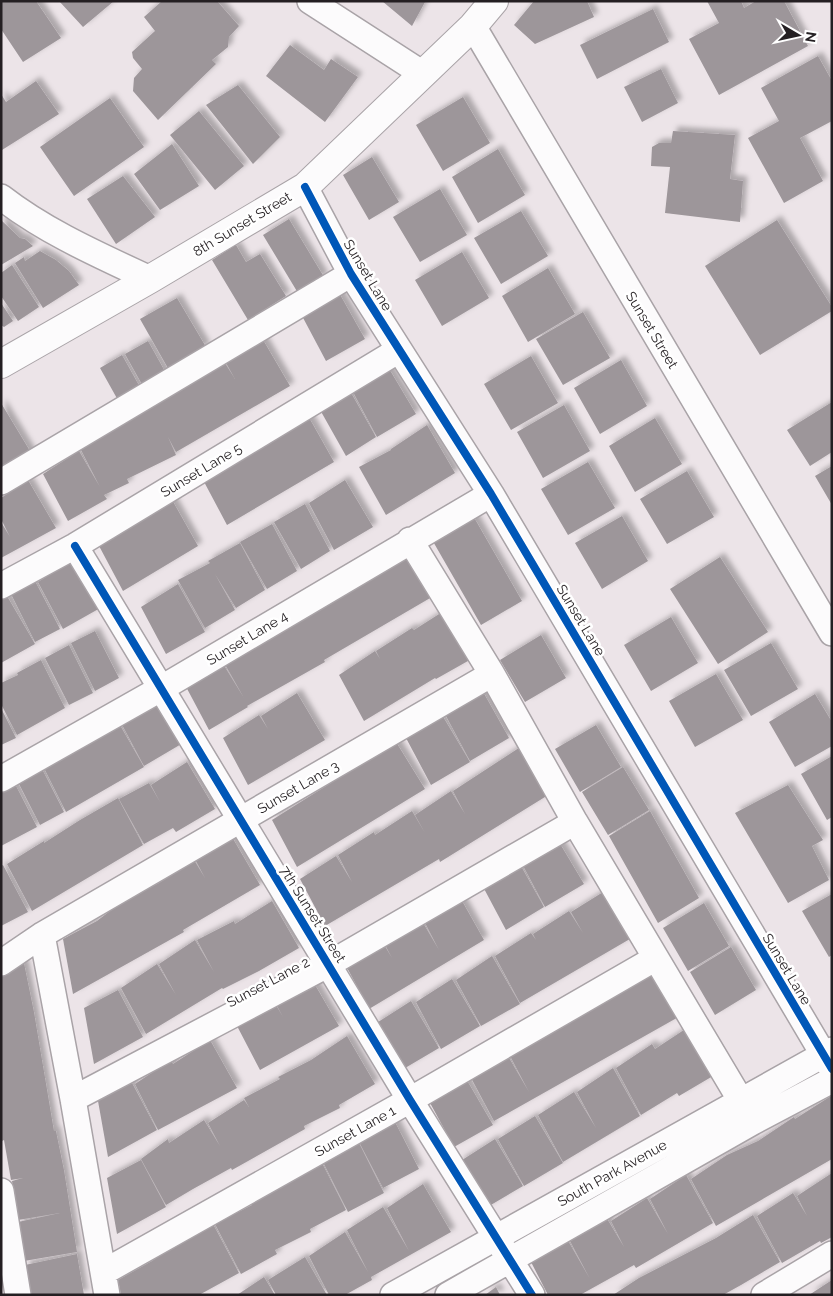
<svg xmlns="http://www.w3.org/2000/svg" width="833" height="1296" viewBox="0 0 833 1296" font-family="Raleway,sans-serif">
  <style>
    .building { fill: #9d969a; filter: url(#shadow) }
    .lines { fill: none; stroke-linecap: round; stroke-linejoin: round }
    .minor-casing { stroke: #a9a3a7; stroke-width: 28 }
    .major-casing { stroke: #a9a3a7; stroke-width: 30 }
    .minor { stroke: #fcfbfc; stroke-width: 25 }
    .major { stroke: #fcfbfc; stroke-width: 28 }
    .cycleway-casing { stroke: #fff; stroke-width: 11 }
    .cycleway { stroke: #0057b8; stroke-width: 8 }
    .labels { text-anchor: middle; stroke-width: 5; stroke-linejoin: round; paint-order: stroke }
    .street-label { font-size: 14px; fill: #241f22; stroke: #fff }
  </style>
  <defs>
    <filter id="shadow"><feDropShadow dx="4.5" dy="-4.5" stdDeviation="2.5" flood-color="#0004"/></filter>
  </defs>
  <rect width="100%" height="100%" fill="#ece4e8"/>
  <path class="building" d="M1,1H36L61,38L23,62L1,29Z
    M59,1H114L83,27Z
    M162,1H217L239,26L229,37L228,47L212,60L216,64L158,120L133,91L134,78L142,69L133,58L132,52L155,31L144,17Z
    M382,1H425V2L412,26Z
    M534,1H587L594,17L535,44L514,25Z
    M707,1H741L744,8L756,1H784L808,46L719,95L689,39L719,23Z
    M653,9L669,42L597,79L580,45Z
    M290,45L324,70L331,59L358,77L325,122L266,76Z
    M818,56L832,81V121L800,138L823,181L784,203L748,138L779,121L761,88Z
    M661,69L678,103L642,122L624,87Z
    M36,81L59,114L2,150L1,94L6,102Z
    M238,85L280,137L253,164L206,105Z
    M463,97L490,143L443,171L416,125Z
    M110,98L144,147L74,196L40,147Z
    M199,111L244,166L215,190L170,135Z
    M673,131L735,135L730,179L743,181L740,222L665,213L670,167L651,166L652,147L659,143H671Z
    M172,144L199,186L160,210L134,174Z
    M498,149L525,195L478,223L452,177Z
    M372,157L399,202L369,220L343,175Z
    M123,176L155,217L116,244L87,199Z
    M440,189L467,235L420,262L393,217Z
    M521,211L548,256L501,284L474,238Z
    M289,219L324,277L298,293L263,235Z
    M1,220L20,238L25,239L33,246L1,265Z
    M777,220L832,307V311L760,355L705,266Z
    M236,245L246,262L260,254L286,296L248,320L212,260Z
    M40,251L56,260L69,271L79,285L43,308L15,263L24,257L25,261Z
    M462,252L489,298L442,326L415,280Z
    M12,265L39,307L18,321L1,296V273Z
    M548,268L575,314L528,342L502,296Z
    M338,291L365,339L326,361L301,314Z
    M177,298L206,347L169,370L140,319Z
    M1,303L13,321L4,327L1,325Z
    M583,312L610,358L563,385L536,339Z
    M262,338L290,386L176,452L168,437L176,455L127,479L129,483L104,495L107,499L68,521L43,474L79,451L100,487L80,448L105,435L103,432L152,407L151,405L223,360L235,379L225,361Z
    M148,341L167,375L144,388L125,354Z
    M122,355L141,389L119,402L100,368Z
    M531,356L558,403L511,430L484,384Z
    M621,360L647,406L600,434L574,388Z
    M388,367L416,414L377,437L352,390Z
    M350,391L376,437L346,456L319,408Z
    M832,402V452L810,466L787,430Z
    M1,403L33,456L1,475Z
    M564,405L590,451L543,478L517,432Z
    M307,414L334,462L227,525L202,478Z
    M655,418L682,464L635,492L609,446Z
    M427,425L455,473L386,515L359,467L391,450V449Z
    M588,462L615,508L568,535L541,489Z
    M832,466V505L815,476Z
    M687,471L714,517L667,544L640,499Z
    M28,480L56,528L1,558V522L10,537L1,519V498Z
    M345,480L373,527L334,550L309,503Z
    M171,498L198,546L123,591L98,544Z
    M305,504L330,551L301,569L274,522Z
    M472,514L522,601L481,625L431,538Z
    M622,516L648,561L602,589L575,543Z
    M272,524L297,571L267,589L240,542Z
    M240,543L265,590L236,608L215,574L235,610L205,628L178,580L210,563L208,561Z
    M409,547L437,594L324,660L325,662L247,706L248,707L209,730L184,683L220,659L244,698L222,659Z
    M720,557L768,632L718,664L670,589Z
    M74,559L102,607L63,629L38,582Z
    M35,581L60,629L35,642L11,594Z
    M178,584L205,632L166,654L141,607Z
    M7,596L35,644L1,663V600Z
    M447,609L475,657L436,679L435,678L364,721L339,675L375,651L380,659L376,651L412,628L414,630Z
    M671,617L698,663L651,691L624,645Z
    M95,631L119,678L95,691L71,643Z
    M541,635L566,678L525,702L500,660Z
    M771,643L798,689L751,716L724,670Z
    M69,645L93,693L69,705L45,658Z
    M41,660L65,708L17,735L1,704V683L18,675L17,673Z
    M716,674L743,720L695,747L669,701Z
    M482,690L509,738L470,761L445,714Z
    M297,693L325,740L248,785L223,738L259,715L268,729L261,716Z
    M815,694L832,722V746L795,767L769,722Z
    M155,696L183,743L144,766L119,719Z
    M1,708L16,738L1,745Z
    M442,715L470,762L431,785L406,738Z
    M117,720L144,767L66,812L42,764Z
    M596,725L621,767L580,792L555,749Z
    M396,742L425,789L297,867L272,820Z
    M525,744L553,792L440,862L439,859L325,926L300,879L336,856L352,882L338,855L374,832L375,835L412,811L425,833L415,815L451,791L465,814L453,791Z
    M832,756V817L827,820L801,774Z
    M187,762L215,809L176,832L173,828L144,844L119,799L149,783L160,802L151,785Z
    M40,765L64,812L40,825L16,778Z
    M623,767L649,810L608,835L582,792Z
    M13,780L37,827L1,846V785Z
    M788,785L823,840L812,846L829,880L788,903L735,813Z
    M118,798L143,845L32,911L7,864L44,841V843L80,820Z
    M650,811L699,898L658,923L609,836Z
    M232,837L260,885L183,930L184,932L73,994L63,939L97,921L123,901L159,883L194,860L205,878L196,861Z
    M556,837L584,884L545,907L520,860Z
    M517,859L544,907L506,930L481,883Z
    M3,865L28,912L1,926V866Z
    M608,889L635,936L520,1003L495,956L531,933L536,940L533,934L569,911L583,933L571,912Z
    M457,892L484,940L369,1009L344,962L380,938L392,958L382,939L419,916L439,950L421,915Z
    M832,894V955L829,957L802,911Z
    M272,901L299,948L259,971L223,989L222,988L146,1034L121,988L157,964L176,995L159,964L195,940L214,972L197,940L234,921L235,924Z
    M704,903L729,946L688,971L663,928Z
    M731,947L756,990L715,1015L690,972Z
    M492,956L520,1004L481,1026L456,980Z
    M24,963L34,1012L54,1131H56L64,1170L77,1252L24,1261L18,1222L60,1213L18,1220L12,1181L23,1178L11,1180L4,1140L2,1141L1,1135V971L7,967Z
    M654,967L682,1015L494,1121L469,1074L505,1051L529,1092L508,1052Z
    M311,978L339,1026L260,1070L236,1024L273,1000L283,1017L275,1002Z
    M452,979L480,1026L441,1049L416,1002Z
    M118,990L143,1037L94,1064L84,1008Z
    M411,1001L439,1048L400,1071L375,1024Z
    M690,1026L718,1073L679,1096L677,1093L641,1115L616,1068L652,1044L655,1049Z
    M347,1036L375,1084L339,1105L340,1108L304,1126L305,1129L232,1170L231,1168L193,1189L166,1205L141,1159L168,1139L169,1143L204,1120L220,1146L208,1123L244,1100L249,1107L244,1098L280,1079L278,1077L311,1060Z
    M210,1040L237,1088L158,1130L135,1084L171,1060L173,1064Z
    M613,1068L640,1116L563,1162L538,1115L574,1092L596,1128L577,1092Z
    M465,1077L493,1125L454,1147L429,1101Z
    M132,1083L157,1130L108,1157L98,1101Z
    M831,1096L832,1159L716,1226L691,1179L727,1155L758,1141L794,1117L795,1119Z
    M535,1116L563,1163L524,1186L498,1139Z
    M394,1120L419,1169L383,1188L357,1138Z
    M495,1139L523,1186L484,1209L459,1162Z
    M359,1143L384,1193L348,1212L323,1162Z
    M141,1160L166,1207L117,1234L107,1178Z
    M321,1161L346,1210L310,1229L311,1232L275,1250L277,1254L241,1274L215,1224L252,1205L249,1201Z
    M832,1173V1237L821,1243L820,1241L782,1263L757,1216L793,1193L807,1216L797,1196Z
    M686,1175L713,1223L636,1268L634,1265L580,1295H548L531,1262L567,1239L590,1279L570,1241L606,1217L624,1247L611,1221L647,1198L668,1234L650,1199Z
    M423,1184L451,1232L371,1277L372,1280L345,1295H329L309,1256L345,1232L368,1272L347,1230L383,1207L409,1251L387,1208Z
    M753,1215L780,1262L741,1285L723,1295H613L639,1278L716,1238Z
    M213,1224L239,1273L199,1295H121L118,1280L152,1261L177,1243Z
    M77,1254L84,1295H30L25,1265Z
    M305,1257L327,1295H276L268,1280Z
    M264,1277L275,1295H237Z
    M832,1280V1295H809Z
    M496,1287L500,1295H485Z"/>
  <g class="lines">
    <g class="minor-casing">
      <path id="minor" d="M310,1L423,74
        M473,26L832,633
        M305,187L351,274L491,494L832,1069
        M1,197C46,232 99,255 150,279
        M1,482L351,274
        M410,540L492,674L575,822L741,1101
        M75,546L410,1100L532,1295
        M1,586L75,546L399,350
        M1,779L162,688L491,494
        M42,935L73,1099L107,1295
        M1,963L42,935L492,674
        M73,1099L329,964L575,822
        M1,1191L18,1295
        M104,1272L410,1100L656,958
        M393,1295L832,1050
        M448,1295L753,1122L832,1080
        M764,1295L832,1254"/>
    </g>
    <g class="major-casing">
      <path id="major" d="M1,364L150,279L305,187L473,26L494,1"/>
    </g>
    <use href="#minor" class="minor"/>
    <use href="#major" class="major"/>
    <g class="cycleway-casing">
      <path id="cycleway" d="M305,187L351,274L491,494L832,1069
        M75,546L410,1100L532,1295"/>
    </g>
    <use href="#cycleway" class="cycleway"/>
  </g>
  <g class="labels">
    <g class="street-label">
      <text transform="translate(242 224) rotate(-31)" y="5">8th Sunset Street</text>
      <text transform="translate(368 275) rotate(59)" y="5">Sunset Lane</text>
      <text transform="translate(652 330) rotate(59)" y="5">Sunset Street</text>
      <text transform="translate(201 470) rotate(-31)" y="5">Sunset Lane 5</text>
      <text transform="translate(581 620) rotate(59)" y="5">Sunset Lane</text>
      <text transform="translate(247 638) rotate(-31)" y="5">Sunset Lane 4</text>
      <text transform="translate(298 787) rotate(-30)" y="5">Sunset Lane 3</text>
      <text transform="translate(313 914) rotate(58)" y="5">7th Sunset Street</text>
      <text transform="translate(787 969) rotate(59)" y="5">Sunset Lane</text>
      <text transform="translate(268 982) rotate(-28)" y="5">Sunset Lane 2</text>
      <text transform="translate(355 1131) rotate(-29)" y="5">Sunset Lane 1</text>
      <text transform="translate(612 1173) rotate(-29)" y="5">South Park Avenue</text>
    </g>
  </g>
  <rect width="833" height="1296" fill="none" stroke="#241f22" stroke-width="5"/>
  <g transform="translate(798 35) rotate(99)" stroke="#ffffff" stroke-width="4" paint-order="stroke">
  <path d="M0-4L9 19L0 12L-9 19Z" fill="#241f22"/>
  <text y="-8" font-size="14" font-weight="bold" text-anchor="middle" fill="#241f22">N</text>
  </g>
</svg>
